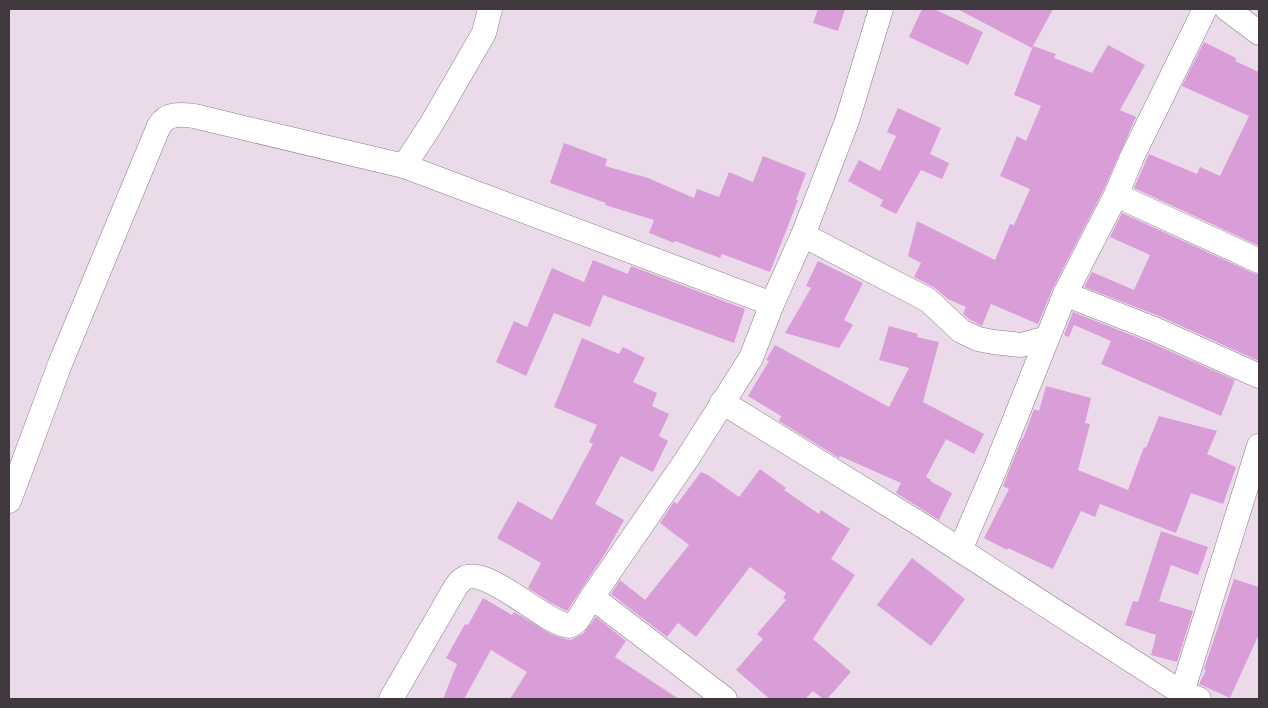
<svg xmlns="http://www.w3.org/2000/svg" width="1268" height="708" font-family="'IBM Plex Serif',serif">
	<rect width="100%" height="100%" fill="#ebdbea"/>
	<g fill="#d99ed7">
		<polygon points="818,9 845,9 838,31 813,23"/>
		<polygon points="922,9 934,9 983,32 968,65 909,37"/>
		<polygon points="957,9 1053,9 1032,48"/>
		<polygon points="1204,42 1236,58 1235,61 1259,72 1259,246 1134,188 1149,154 1197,174 1200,167 1220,176 1249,116 1182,86"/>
		<polygon points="1108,45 1145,65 1120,110 1136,117 1104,189 1053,288 1038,324 991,304 982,326 969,319 963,314 966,307 948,299 935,288 914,277 921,263 908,256 917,221 995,260 1010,224 1014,225 1030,189 1000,176 1017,136 1026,141 1041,106 1014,95 1033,46 1056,54 1054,58 1092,73"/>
		<polygon points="898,108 941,128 930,154 949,163 942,179 921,170 896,214 880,206 883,200 848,181 859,160 880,171 896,136 887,132"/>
		<polygon points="564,143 607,159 605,166 648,178 694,198 697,189 719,197 729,172 753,182 763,156 806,173 796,200 798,200 770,272 722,254 720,258 675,241 674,243 649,233 654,220 605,205 606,203 550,183"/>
		<polygon points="1122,213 1253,273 1259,275 1259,361 1159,316 1084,287 1092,272 1134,290 1150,255 1110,237"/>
		<polygon points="593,260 628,274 631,266 745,309 734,343 603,295 590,327 554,313 526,376 496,362 514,321 527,327 552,268 584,282"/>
		<polygon points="818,261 863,283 844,320 853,325 839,348 785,333 811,288 806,286"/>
		<polygon points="1073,312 1149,342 1235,380 1221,416 1101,364 1111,341 1074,325 1069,337 1064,335"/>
		<polygon points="889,326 918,334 917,337 939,342 923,402 984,434 974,454 946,439 926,477 931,480 930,481 952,493 939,520 896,493 901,483 840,456 839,458 779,421 781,416 748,396 769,361 766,360 775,345 889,407 909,368 879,360"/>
		<polygon points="582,338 619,354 623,347 645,358 633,382 657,393 652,406 669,414 659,436 668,441 653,472 621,456 595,504 624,520 606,552 567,611 551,603 528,588 541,563 497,538 518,501 552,520 593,444 589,442 597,425 554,407"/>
		<polygon points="1046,386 1091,398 1085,423 1090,424 1078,470 1128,490 1144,447 1146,448 1159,416 1217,431 1207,454 1236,467 1223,504 1191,493 1176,533 1100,504 1095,517 1081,511 1053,569 1008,548 1007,550 984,538 1009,489 1003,486 1022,438 1023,439 1034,409 1039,411"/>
		<polygon points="760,469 786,488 784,490 819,514 821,510 850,529 831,559 855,575 813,639 851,672 827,699 823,699 813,691 805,699 770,699 736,670 763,639 757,634 786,600 783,598 786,593 750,567 696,637 678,623 667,637 611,594 620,580 645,600 689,545 660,523 674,502 677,504 701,472 708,475 739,497"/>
		<polygon points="1161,531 1208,547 1198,575 1171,565 1159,601 1193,611 1177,662 1151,655 1156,635 1125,625 1133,601 1138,602"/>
		<polygon points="912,558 965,599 931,646 877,605"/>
		<polygon points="1234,579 1259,587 1259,634 1230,698 1199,684 1206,670 1204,669"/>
		<polygon points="483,598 512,615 514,612 551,634 565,639 571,640 584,633 596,617 626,641 615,657 679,699 510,699 527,672 491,650 464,699 443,699 457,664 446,658 465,624 468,625"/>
	</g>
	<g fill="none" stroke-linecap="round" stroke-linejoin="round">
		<g stroke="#8a7b89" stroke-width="25">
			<g id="minor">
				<polyline points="1227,9 1259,33"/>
				<polyline points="404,166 432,123 484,33 490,9"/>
				<polyline points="1116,195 1259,261"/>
				<polyline points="803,235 928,300 961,331 978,339 993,342 1021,345 1047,338"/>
				<polyline points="1065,294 1154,329 1259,376"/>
				<polyline points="722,402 923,526 1182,693 1199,699"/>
				<path d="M9,501l51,-137 99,-238c8,-13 21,-12 35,-10l210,50 368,138"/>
				<polyline points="960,550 995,469 1065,294 1116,195 1132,157 1205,9"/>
				<polyline points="592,597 725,699"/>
				<path d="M391,699l64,-111c2,-3 5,-7 8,-9 23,-15 79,43 106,47l8,-5 15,-24 95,-138 64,-101 21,-54 31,-69 44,-114 34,-112"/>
				<polyline points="1180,699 1259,446"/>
			</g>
		</g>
		<use href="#minor" stroke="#fff" stroke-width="24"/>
	</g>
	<rect width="1268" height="708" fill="none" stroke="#403940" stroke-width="20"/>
</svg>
